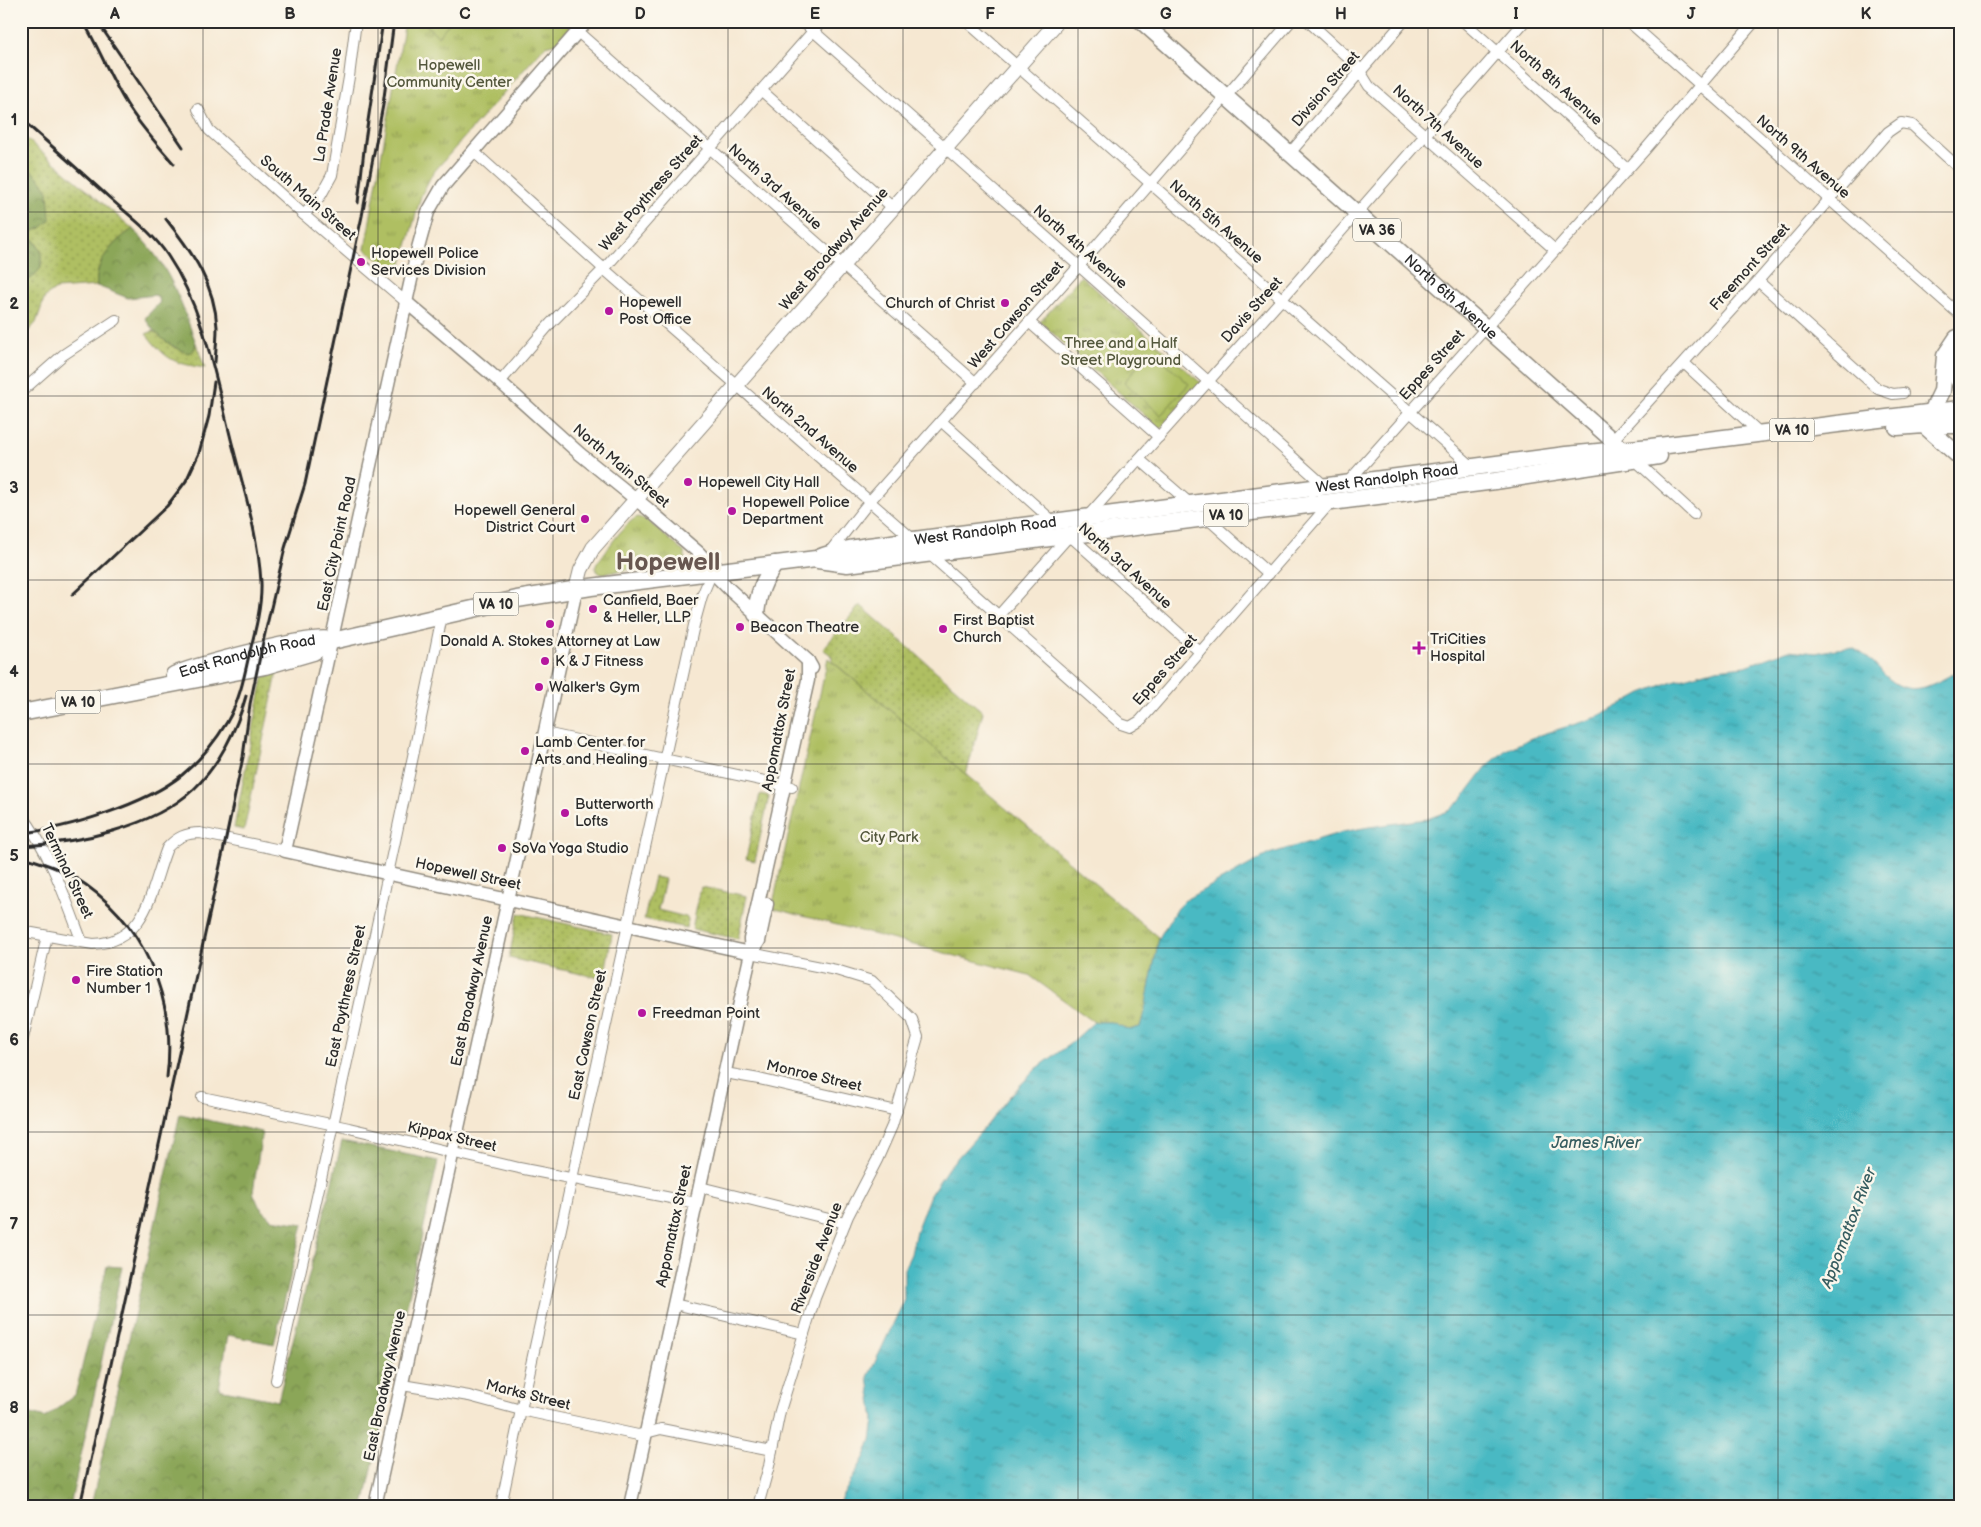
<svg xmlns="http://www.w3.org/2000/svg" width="1981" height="1527" font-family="'Balsamiq Sans',sans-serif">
	<defs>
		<pattern id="grass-dots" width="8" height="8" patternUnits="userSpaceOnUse" patternTransform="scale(1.25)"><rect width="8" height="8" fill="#afbf62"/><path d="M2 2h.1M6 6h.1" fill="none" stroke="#8f9b51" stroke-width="1.8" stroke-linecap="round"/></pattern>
		<pattern id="forest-crowns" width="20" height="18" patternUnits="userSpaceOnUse" patternTransform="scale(1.25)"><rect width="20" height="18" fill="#8ba658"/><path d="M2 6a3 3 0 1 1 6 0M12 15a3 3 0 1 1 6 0" fill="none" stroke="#728749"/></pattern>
		<pattern id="park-tufts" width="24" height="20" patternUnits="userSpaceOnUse" patternTransform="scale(1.25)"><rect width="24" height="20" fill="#afbf62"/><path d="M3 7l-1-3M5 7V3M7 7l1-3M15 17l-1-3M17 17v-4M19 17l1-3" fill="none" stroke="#8f9b51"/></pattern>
		<pattern id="water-ripples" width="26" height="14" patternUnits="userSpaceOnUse" patternTransform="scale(1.25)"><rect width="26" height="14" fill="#4ab9c3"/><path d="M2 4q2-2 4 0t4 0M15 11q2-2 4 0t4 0" fill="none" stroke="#3e979f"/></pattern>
	</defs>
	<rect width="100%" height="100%" fill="#fbf7ec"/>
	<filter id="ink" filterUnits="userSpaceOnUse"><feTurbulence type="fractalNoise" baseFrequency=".02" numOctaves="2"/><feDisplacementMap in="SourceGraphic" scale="10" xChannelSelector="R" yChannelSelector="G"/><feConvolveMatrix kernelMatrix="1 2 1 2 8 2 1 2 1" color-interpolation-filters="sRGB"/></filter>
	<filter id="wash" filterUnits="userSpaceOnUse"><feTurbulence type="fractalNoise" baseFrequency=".0096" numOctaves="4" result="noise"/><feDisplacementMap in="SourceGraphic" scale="20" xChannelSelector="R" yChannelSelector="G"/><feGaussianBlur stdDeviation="1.12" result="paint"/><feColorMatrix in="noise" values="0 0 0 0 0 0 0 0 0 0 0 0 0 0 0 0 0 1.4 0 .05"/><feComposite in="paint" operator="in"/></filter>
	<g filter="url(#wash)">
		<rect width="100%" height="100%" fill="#f6e8d2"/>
		<g fill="url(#grass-dots)" stroke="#6d7546">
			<path d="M21,134l112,95c-19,12 -39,33 -36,57l-41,3 -11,8 -9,26 -15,16 3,-37 -3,-21 11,-3 9,-27 -9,-14 -5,-71 -6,-5z"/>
			<path d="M153,331l22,17 19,2 2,-7 9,25c-33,-5 -38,-8 -59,-34z"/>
			<polygon points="860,605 983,712 966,775 832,661 832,656 823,649"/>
			<polygon points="278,669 244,830 234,828 264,673"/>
			<polygon points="760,794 769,796 755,861 746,859"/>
			<polygon points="654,877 665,879 658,910 686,917 688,919 687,928 644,919"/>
			<polygon points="701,887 747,896 738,939 692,929"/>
			<polygon points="518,913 612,934 604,979 509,958"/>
		</g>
		<g fill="url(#forest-crowns)" stroke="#5b6842">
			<polygon points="21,161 40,179 48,191 50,220 41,228 33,231 32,237 41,251 41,268 32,278 21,281"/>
			<path d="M133,229c11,12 22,24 31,39 14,23 22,49 32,75l-2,7 -6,3c-19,-7 -33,-18 -43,-35l15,-16 -4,-7 -28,3 -31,-12c-3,-24 17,-45 36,-57z"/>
			<polygon points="180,1114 262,1132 253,1192 259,1206 271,1219 303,1224 274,1344 228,1335 219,1389 278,1401 342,1141 438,1161 364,1506 91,1506"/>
			<polygon points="107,1266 122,1267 70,1506 21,1506 21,1411 45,1418 75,1395"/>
		</g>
		<g fill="url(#park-tufts)" stroke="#6d7546">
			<polygon points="405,21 576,21 557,43 545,46 432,174 421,196 401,267 399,270 393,271 365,249"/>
			<polygon points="1081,276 1201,383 1160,429 1040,322"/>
			<path d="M638,517l9,3 37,32 1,8 -83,14 -4,-1 -3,-5 2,-5c9,-11 28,-42 41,-46z"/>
			<polygon points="828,658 1159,938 1145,1009 1140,1027 1129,1030 1112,1022 1094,1022 1029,975 772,908"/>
		</g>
		<g fill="#afbf62" stroke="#6d7546">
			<polygon points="429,21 451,21 438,36 426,25"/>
			<polygon points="1152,350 1189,384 1161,415 1124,382"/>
		</g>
		<path fill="url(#water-ripples)" stroke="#3a7277" d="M1835,649c5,0 14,-2 19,0 26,11 35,48 71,38 12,-4 24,-11 35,-17v836h-1123l28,-50 6,-16 3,-20 -6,-43 36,-76v-32l7,-15 5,-23 14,-36 18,-27 39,-43 22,-28 27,-28 35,-26 23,-21h18l17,8 11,-3 5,-18 14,-71 18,-30 8,-8 84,-46 74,-22 26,-5 58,-8 22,-8 12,-11 26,-34 19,-16 28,-13 64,-20 44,-24 28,-11 46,-13 30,-3 43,-16 27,3z"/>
	</g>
	<g filter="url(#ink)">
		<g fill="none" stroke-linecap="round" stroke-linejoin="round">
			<g stroke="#908a7e" stroke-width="12">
				<g id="minor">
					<polyline points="802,21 1141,321 1327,488"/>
					<polyline points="966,21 1475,469"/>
					<polyline points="1308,21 1356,65 1369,86 1555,250"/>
					<polyline points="1463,21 1627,169"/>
					<polyline points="1628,21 1960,315"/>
					<polyline points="578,32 976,383"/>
					<polyline points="762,91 892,207"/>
					<polyline points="198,109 209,130 304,215 406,302"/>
					<polyline points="473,151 604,269 915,541"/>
					<polyline points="1290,153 1404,21"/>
					<polyline points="304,215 321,195 332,175 349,77 356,21"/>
					<polyline points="1758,281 1878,389 1893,394 1903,393"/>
					<polyline points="1029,322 1159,437"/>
					<polyline points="1684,363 1761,434"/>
					<polyline points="500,382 550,324 604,269 822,21"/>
					<polyline points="21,392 63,355 116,320"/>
					<polyline points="941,421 1056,524"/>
					<polyline points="1613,440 1758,281 1888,132 1901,123 1912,125 1960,169"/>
					<polyline points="1139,459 1193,506"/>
					<polyline points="1635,460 1694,514"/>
					<polyline points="1347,483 1644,151 1755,21"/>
					<polyline points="1087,517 1281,300 1525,21"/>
					<polyline points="1206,517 1269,574"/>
					<polyline points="1069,535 1200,652"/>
					<polyline points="928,553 1121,724 1130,727 1140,721 1331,502"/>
					<polyline points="828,554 869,502 1079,266 1291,21"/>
					<polyline points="999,615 1070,535"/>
					<polyline points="545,733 792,787"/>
					<path d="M21,814c28,36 45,85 61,128"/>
					<path d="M21,931l72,13c55,-2 58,-56 74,-96 10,-11 19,-15 33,-15l85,18"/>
					<polyline points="751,953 836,970 872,981 912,1019 918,1037 892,1126 877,1160 848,1216 815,1298 780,1411 769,1466 758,1506"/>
					<polyline points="21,1047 47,936"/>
					<polyline points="725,1073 759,1079 897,1111"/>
					<polyline points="202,1097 349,1128 519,1168 696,1203"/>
					<polyline points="700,1187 845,1223"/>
					<polyline points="674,1304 804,1334"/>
					<path d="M276,1380c57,-254 114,-508 166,-764"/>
					<polyline points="402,1385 469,1396 521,1410 638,1435 661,1429 772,1451"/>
					<polyline points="501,1506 521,1410 694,625 702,596 712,572"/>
				</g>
			</g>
			<g stroke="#908a7e" stroke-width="15">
				<g id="tertiary">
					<polyline points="587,21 443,186 428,212 418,248 285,851 751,953"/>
					<polyline points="406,302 490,373 580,454 648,509 699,553 708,563 712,572 730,590 808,661 812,668"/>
					<polyline points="751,953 759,941 767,904"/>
					<polyline points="375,1506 576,590"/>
					<polyline points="630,1506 746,975 751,953 750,939 808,680 808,661"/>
				</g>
			</g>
			<g stroke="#908a7e" stroke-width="16">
				<polyline id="secondary" points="576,590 581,570 593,548 1058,21"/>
			</g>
			<g stroke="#908a7e" stroke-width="18">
				<g id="primary">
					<path id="s1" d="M1141,21l489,435"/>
				</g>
			</g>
			<g stroke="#908a7e" stroke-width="19">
				<g id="trunk">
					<polyline points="1953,350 1953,370 1960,383"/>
					<polyline points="1932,412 1942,391 1945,356 1957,338"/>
					<polyline points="1924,425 1960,457"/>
					<polyline points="1897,427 1924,425 1960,425"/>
					<polyline points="818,560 847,564 1495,481 1659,456"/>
					<path d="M756,614c2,-20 7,-33 19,-50"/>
					<path id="s2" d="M174,675c23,-9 138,-41 156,-35"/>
					<path id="s3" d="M21,713l244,-47 48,-14 19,-11 185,-42 74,-12 225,-28c30,-13 66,-14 98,-19l652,-85 85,-8 309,-38"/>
				</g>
			</g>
			<use href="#minor" stroke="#fff" stroke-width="10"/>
			<use href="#tertiary" stroke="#fff" stroke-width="12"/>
			<use href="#secondary" stroke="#fff" stroke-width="14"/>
			<use href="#primary" stroke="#fff" stroke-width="15"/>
			<use href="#trunk" stroke="#fff" stroke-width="16"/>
			<g stroke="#2b2b2b" stroke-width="3">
				<path d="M83,21c16,27 27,56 43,82 14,23 31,41 48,61"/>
				<polyline points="97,21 183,147"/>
				<path d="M21,119c31,27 61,54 91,81 19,17 42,34 56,56 35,52 46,115 61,175 12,50 29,100 32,151 1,24 -6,50 -12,73 -5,23 -10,47 -22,67 -12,20 -27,38 -45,53 -36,29 -115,54 -161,58"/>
				<polyline points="358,203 365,141 383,21"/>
				<path d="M166,219c26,33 49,65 51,108 0,11 -1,23 -2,35"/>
				<polyline points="72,595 167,506 186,481 199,453 209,416 214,382"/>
				<path d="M21,846c56,-3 131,-18 173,-57 25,-24 43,-60 52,-93"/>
				<path d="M21,856c18,6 37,11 53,21 70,43 103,121 93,200"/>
				<polyline points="80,1506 226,838 243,757 250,704 263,642 285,548 305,484 362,216 383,105 394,21"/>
			</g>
		</g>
	</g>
	<path fill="none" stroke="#2b2b2b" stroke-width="1" stroke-opacity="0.55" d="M203,21v1485M378,21v1485M553,21v1485M728,21v1485M903,21v1485M1078,21v1485M1253,21v1485M1428,21v1485M1603,21v1485M1778,21v1485M21,212h1939M21,396h1939M21,580h1939M21,764h1939M21,948h1939M21,1132h1939M21,1315h1939"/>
	<g fill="#b5179e" stroke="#fbf7ec" stroke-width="2">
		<circle cx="361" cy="262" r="5"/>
		<circle cx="1005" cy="303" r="5"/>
		<circle cx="609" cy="311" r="5"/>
		<circle cx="688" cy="482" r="5"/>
		<circle cx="732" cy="511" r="5"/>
		<circle cx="585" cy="519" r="5"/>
		<circle cx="593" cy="609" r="5"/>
		<circle cx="550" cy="624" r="5"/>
		<circle cx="740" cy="627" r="5"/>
		<circle cx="943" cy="629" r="5"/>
		<path d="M1416.5 640.5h5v5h5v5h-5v5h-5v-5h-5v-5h5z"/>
		<circle cx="545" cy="661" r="5"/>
		<circle cx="539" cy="687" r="5"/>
		<circle cx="525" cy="751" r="5"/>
		<circle cx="565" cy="813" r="5"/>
		<circle cx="502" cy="848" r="5"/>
		<circle cx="76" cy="980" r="5"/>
		<circle cx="642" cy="1013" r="5"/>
	</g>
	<g text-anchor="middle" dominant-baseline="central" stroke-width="5" stroke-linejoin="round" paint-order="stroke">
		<g fill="#fbf7ec" stroke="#696865" stroke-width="1">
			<rect x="1353" y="218.5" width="48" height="23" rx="4"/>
			<rect x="1769.5" y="418.5" width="45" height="23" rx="4"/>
			<rect x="1203.5" y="503.5" width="45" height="23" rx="4"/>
			<rect x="473.5" y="592.5" width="45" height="23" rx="4"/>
			<rect x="55.5" y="690.5" width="45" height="23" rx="4"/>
		</g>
		<g font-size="14" font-weight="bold" fill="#2b2b2b">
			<text x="1377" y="230">VA 36</text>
			<text x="1792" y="430">VA 10</text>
			<text x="1226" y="515">VA 10</text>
			<text x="496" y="604">VA 10</text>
			<text x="78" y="702">VA 10</text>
		</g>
		<g font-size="15" fill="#53573c" stroke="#fbf7ec">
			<text x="449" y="65">Hopewell<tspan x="449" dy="17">Community Center</tspan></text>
			<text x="1121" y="343">Three and a Half<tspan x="1121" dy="17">Street Playground</tspan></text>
			<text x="889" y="837">City Park</text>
		</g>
		<g font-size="15" fill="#2b2b2b" stroke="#fbf7ec">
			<text transform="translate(1556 83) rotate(42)">North 8th Avenue</text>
			<text transform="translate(1326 89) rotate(-49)">Divsion Street</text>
			<text transform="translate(328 105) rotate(-81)">La Prade Avenue</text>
			<text transform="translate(1438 127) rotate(42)">North 7th Avenue</text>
			<text transform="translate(1803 157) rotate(41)">North 9th Avenue</text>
			<text transform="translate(775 187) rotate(42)">North 3rd Avenue</text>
			<text transform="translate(651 193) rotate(-49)">West Poythress Street</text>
			<text transform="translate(308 198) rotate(41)">South Main Street</text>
			<text transform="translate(1216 222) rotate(41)">North 5th Avenue</text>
			<text transform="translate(1080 247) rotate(41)">North 4th Avenue</text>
			<text transform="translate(834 249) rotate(-49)">West Broadway Avenue</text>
			<text transform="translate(1750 267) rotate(-48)">Freemont Street</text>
			<text stroke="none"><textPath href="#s1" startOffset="415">North 6th Avenue</textPath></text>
			<text transform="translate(1252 310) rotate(-48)">Davis Street</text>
			<text transform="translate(1016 315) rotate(-49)">West Cawson Street</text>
			<text transform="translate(1432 365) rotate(-48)">Eppes Street</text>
			<text transform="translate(810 430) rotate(41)">North 2nd Avenue</text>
			<text transform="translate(621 466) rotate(40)">North Main Street</text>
			<text stroke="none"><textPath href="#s3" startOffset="1389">West Randolph Road</textPath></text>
			<text stroke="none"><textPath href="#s3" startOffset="984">West Randolph Road</textPath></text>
			<text transform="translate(337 544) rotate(-78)">East City Point Road</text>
			<text transform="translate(1125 566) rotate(42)">North 3rd Avenue</text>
			<text stroke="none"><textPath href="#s2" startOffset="76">East Randolph Road</textPath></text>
			<text transform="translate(1165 670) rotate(-49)">Eppes Street</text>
			<text transform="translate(779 730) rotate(-79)">Appomattox Street</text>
			<text transform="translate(67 871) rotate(65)">Terminal Street</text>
			<text transform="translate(468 874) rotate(12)">Hopewell Street</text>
			<text transform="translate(472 991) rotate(-78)">East Broadway Avenue</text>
			<text transform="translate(346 996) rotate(-78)">East Poythress Street</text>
			<text transform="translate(588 1035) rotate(-78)">East Cawson Street</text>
			<text transform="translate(814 1076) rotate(13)">Monroe Street</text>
			<text transform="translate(452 1137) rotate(13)">Kippax Street</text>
			<text transform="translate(674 1226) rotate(-78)">Appomattox Street</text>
			<text transform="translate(817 1258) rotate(-69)">Riverside Avenue</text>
			<text transform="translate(385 1386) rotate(-78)">East Broadway Avenue</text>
			<text transform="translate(528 1395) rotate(14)">Marks Street</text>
		</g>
		<g font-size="15" fill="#2b2b2b" stroke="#fbf7ec" text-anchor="start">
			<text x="371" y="253">Hopewell Police<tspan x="371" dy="17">Services Division</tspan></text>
			<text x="619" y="302">Hopewell<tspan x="619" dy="17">Post Office</tspan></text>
			<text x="995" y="303" text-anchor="end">Church of Christ</text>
			<text x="698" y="482">Hopewell City Hall</text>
			<text x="742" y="502">Hopewell Police<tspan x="742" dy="17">Department</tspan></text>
			<text x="575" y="510" text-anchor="end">Hopewell General<tspan x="575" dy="17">District Court</tspan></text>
			<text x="603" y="600">Canfield, Baer<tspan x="603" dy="17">&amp; Heller, LLP</tspan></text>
			<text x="953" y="620">First Baptist<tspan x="953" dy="17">Church</tspan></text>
			<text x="750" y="627">Beacon Theatre</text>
			<text x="1430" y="639">TriCities<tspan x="1430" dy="17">Hospital</tspan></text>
			<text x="550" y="641" text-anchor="middle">Donald A. Stokes Attorney at Law</text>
			<text x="555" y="661">K &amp; J Fitness</text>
			<text x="549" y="687">Walker's Gym</text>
			<text x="535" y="742">Lamb Center for<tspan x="535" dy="17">Arts and Healing</tspan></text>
			<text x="575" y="804">Butterworth<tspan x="575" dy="17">Lofts</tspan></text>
			<text x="512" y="848">SoVa Yoga Studio</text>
			<text x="86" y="971">Fire Station<tspan x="86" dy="17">Number 1</tspan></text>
			<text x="652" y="1013">Freedman Point</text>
		</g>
		<g font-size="16" font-style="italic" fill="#365d60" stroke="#fbf7ec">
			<text x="1596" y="1143">James River</text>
			<text transform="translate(1849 1228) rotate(-69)">Appomattox River</text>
		</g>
		<g font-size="25" font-weight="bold" fill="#685750" stroke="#fbf7ec">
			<text x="668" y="562">Hopewell</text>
		</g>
	</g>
	<rect width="1981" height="1527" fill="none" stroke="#fbf7ec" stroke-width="55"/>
	<rect x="28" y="28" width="1926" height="1472" fill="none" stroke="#2b2b2b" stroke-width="2"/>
	<g font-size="16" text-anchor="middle" font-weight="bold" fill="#2b2b2b">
		<text x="115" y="19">A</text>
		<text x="290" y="19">B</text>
		<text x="465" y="19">C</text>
		<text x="640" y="19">D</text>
		<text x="815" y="19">E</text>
		<text x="990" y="19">F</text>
		<text x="1166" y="19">G</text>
		<text x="1341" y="19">H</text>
		<text x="1516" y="19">I</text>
		<text x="1691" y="19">J</text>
		<text x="1866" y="19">K</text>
		<text x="14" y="125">1</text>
		<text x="14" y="309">2</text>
		<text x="14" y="493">3</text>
		<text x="14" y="677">4</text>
		<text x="14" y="861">5</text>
		<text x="14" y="1045">6</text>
		<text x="14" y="1229">7</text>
		<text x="14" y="1413">8</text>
	</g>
</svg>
